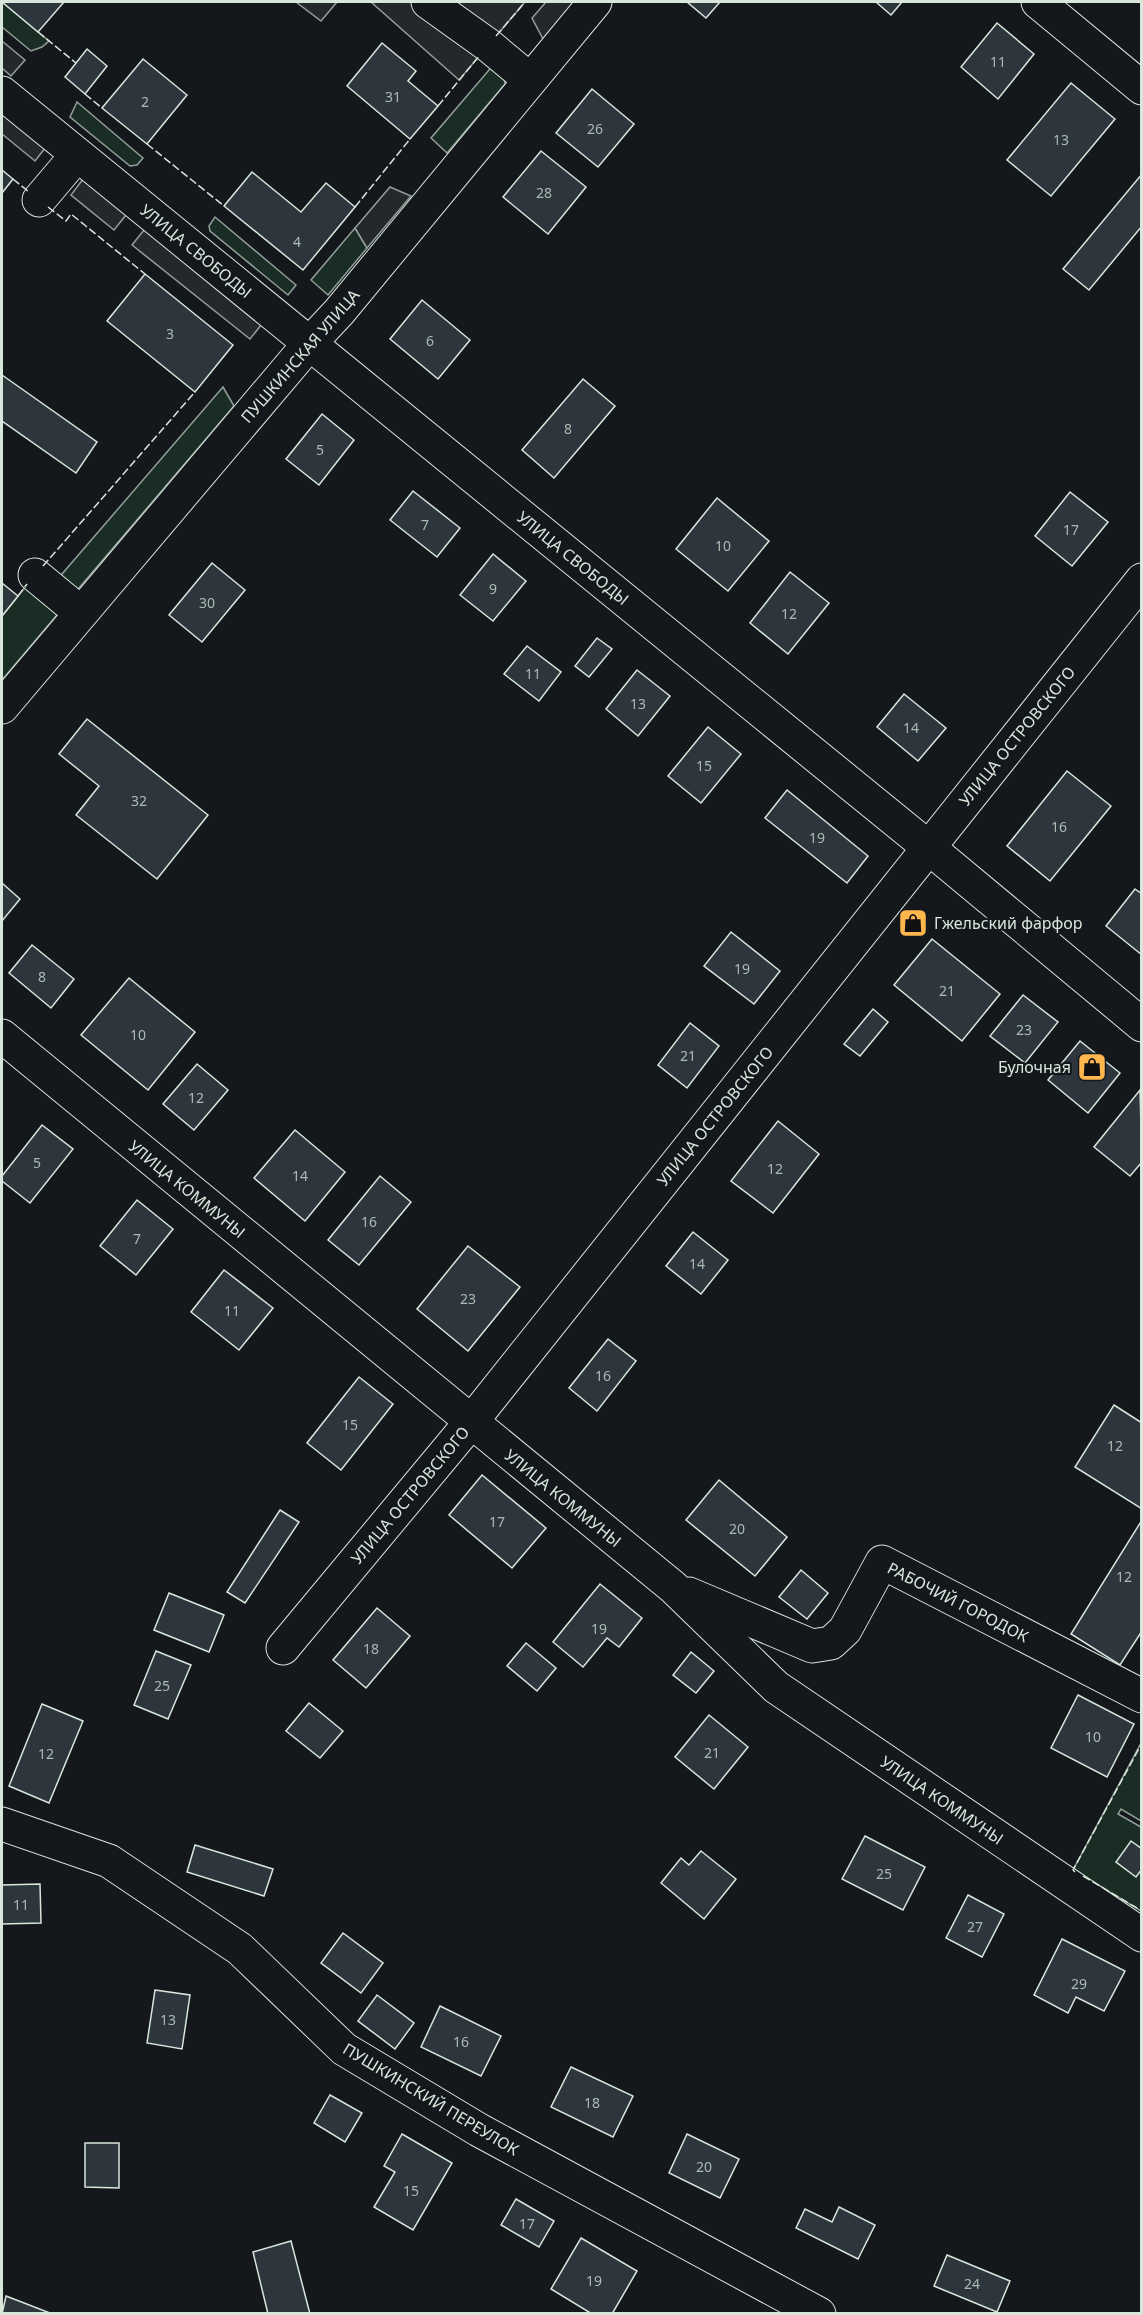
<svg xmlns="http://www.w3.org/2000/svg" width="1143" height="2315" font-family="'Noto Sans',sans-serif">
	<rect width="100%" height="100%" fill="#14181c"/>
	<g fill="#1a2d24" stroke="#939e99" stroke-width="1.5">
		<polygon points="2,2 49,41 42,47 31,51 2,27"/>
		<polygon points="495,63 504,77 505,84 447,153 431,138"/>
		<polygon points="77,102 143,158 137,165 130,166 70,117"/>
		<polygon points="215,217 296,285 288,295 210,231 209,226"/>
		<polygon points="355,228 367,248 328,295 311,280"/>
		<polygon points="223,387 234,406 73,595 56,581"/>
		<polygon points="30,581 62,609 2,680 2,616"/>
		<polygon points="1141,1743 1141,1821 1121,1809 1118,1814 1141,1827 1141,1911 1073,1870"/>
	</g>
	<g fill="#24282b" stroke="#939e99" stroke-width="1.5">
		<polygon points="296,2 337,2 321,21"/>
		<polygon points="371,2 525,2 459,80"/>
		<polygon points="546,2 574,2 543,39 532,18"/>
		<polygon points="2,41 25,60 11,76 2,68"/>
		<polygon points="2,104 49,143 35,161 2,134"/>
		<polygon points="86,175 130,210 114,230 71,195"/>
		<polygon points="390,187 411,196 367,248 355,228"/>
		<polygon points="148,225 265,320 250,339 132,245"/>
	</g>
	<g fill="#2c363c" stroke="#d8e6dc" stroke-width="1.5">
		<polygon points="2,2 64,2 38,32"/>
		<polygon points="687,2 720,2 706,18"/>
		<polygon points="876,2 902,2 891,15"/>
		<polygon points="997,23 1034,54 998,99 961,67"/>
		<polygon points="382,43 416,71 408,81 438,106 410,139 347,86"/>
		<polygon points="87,49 107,66 85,94 65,77"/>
		<polygon points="143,59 187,95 147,144 102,108"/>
		<polygon points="1071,83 1115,119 1051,196 1007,160"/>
		<polygon points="592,89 634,124 598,167 556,133"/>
		<polygon points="541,151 586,187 548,234 503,197"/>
		<polygon points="2,170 13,179 2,193"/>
		<polygon points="252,172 301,212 326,183 355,207 303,270 224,206"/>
		<polygon points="1142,174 1142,226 1089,290 1063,269"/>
		<polygon points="145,274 233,345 195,392 107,321"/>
		<polygon points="422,300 470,340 438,379 390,339"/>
		<polygon points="2,375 97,442 76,473 2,421"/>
		<polygon points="583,379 615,406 554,478 522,450"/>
		<polygon points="322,414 354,440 319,485 286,459"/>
		<polygon points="413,491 460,528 437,557 390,520"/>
		<polygon points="1070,492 1108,522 1072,566 1035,536"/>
		<polygon points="717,498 769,541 728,591 676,549"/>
		<polygon points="493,554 526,581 493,621 460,595"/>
		<polygon points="212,563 245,590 202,642 169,615"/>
		<polygon points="790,572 829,603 788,654 750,623"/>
		<polygon points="2,583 18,596 2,616"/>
		<polygon points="597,638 612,649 589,677 575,666"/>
		<polygon points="527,646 561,672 539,701 504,674"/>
		<polygon points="637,670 670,696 638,736 606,709"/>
		<polygon points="904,694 946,728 918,761 877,727"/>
		<polygon points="87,719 208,815 157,879 76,815 99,786 59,754"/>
		<polygon points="708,727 741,754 701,803 668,776"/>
		<polygon points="1067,771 1111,806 1050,881 1007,846"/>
		<polygon points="787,790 868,856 847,883 765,818"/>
		<polygon points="2,883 20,899 2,921"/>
		<polygon points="1135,889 1142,894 1142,955 1106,926"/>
		<polygon points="731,932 780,971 754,1004 704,966"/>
		<polygon points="932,939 1000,994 962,1041 894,985"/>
		<polygon points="32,945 74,979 51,1008 9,973"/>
		<polygon points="129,978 195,1032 148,1090 81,1035"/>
		<polygon points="1023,995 1058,1022 1025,1063 990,1036"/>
		<polygon points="873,1009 888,1022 860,1056 844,1044"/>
		<polygon points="690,1023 719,1046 687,1088 658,1065"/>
		<polygon points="1080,1041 1120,1073 1088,1113 1048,1080"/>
		<polygon points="197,1064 228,1090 194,1130 163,1104"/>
		<polygon points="1140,1090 1142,1162 1130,1176 1094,1147"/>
		<polygon points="778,1121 819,1154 773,1213 731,1181"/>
		<polygon points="42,1125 73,1149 30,1203 2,1181 2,1176"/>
		<polygon points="295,1130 345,1172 305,1221 254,1178"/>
		<polygon points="380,1176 411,1202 359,1265 328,1240"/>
		<polygon points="137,1200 173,1229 136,1275 100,1246"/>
		<polygon points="693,1232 728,1260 701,1294 666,1266"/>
		<polygon points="468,1246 520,1287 468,1351 417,1309"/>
		<polygon points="224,1270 273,1308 239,1350 191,1312"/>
		<polygon points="608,1339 636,1361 597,1411 569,1388"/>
		<polygon points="359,1377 393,1404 341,1470 307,1443"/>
		<polygon points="1114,1405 1142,1423 1142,1509 1075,1467"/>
		<polygon points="482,1475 546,1528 512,1568 449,1515"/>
		<polygon points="719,1480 787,1537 755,1576 686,1520"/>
		<polygon points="280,1510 299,1522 245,1603 227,1592"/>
		<polygon points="1142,1520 1142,1631 1120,1665 1071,1634"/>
		<polygon points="801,1570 828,1593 807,1619 779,1597"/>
		<polygon points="600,1584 642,1618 619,1647 607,1638 583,1667 553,1642"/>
		<polygon points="169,1593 224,1615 209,1652 154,1630"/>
		<polygon points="377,1608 410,1636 366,1688 333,1660"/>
		<polygon points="526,1643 556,1668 537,1691 507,1666"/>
		<polygon points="156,1651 191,1665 168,1719 134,1705"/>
		<polygon points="691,1652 714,1671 696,1693 673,1675"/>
		<polygon points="1078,1695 1134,1724 1107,1777 1051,1748"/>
		<polygon points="309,1703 343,1731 320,1758 286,1731"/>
		<polygon points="42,1704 83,1721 49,1803 9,1786"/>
		<polygon points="709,1715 748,1747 714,1789 675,1757"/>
		<polygon points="865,1836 925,1867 903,1910 842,1879"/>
		<polygon points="1131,1841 1142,1849 1142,1869 1136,1877 1116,1862"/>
		<polygon points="195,1845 273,1869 264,1896 187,1872"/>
		<polygon points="701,1851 736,1879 704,1919 661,1883 681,1858 689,1865"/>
		<polygon points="40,1884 41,1923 2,1924 2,1885"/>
		<polygon points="968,1895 1004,1914 982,1957 946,1938"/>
		<polygon points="343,1933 383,1963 361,1993 321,1963"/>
		<polygon points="1062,1939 1125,1971 1104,2011 1076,1997 1068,2013 1034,1995"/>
		<polygon points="155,1990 190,1995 182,2049 147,2043"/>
		<polygon points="377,1995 414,2023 395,2049 358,2021"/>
		<polygon points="440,2006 501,2036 481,2076 421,2047"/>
		<polygon points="571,2067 633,2096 613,2137 551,2107"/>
		<polygon points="330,2095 362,2113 345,2142 314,2123"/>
		<polygon points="402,2134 452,2163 413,2230 374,2207 395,2172 384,2166"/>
		<polygon points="687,2134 739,2159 720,2198 669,2173"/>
		<polygon points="85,2143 119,2143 119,2188 85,2187"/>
		<polygon points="516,2199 554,2221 539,2247 501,2225"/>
		<polygon points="839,2207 875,2225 858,2259 796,2228 805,2209 832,2222"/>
		<polygon points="581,2238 637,2271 612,2314 592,2314 551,2289"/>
		<polygon points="291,2241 310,2314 268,2314 253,2252"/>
		<polygon points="947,2255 1010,2281 997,2312 934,2286"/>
		<polygon points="6,2296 50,2313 50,2314 2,2314"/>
	</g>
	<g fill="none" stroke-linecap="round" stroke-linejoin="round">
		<g stroke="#d8e6dc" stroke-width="35">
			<g id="minor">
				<polyline points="428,2 488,45 530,80"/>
				<polyline points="1038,2 1142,88"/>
				<polyline points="2,93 928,847 1142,1025"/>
				<polyline points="39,200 77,155"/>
				<polyline points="35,575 81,613"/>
				<polyline points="2,707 309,344 339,312 595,2"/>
				<polyline points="2,1036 673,1587 776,1687 1142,1935"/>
				<polyline points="689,1594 812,1646 831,1643 845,1630 882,1562 1142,1696"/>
				<polyline points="283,1648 471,1422 1142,580"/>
				<polyline points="2,1824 109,1861 240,1949 344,2049 479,2130 819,2314"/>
			</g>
		</g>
		<use href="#minor" stroke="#14181c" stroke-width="33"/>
		<g stroke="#d8e6dc" stroke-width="1.5" stroke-dasharray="8 3" stroke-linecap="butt">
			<polyline points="38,32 76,63"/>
			<polyline points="496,36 525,2"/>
			<polyline points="85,94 102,108"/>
			<polyline points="438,106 480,55"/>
			<polyline points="147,144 224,206"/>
			<polyline points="13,179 29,192"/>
			<polyline points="48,207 66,221 71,214 145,274"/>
			<polyline points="355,207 410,139"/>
			<polyline points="43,566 195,392"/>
			<polyline points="18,596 27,584"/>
			<polyline points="1075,1872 1073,1870 1142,1743"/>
			<polyline points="1083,1876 1142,1911"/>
		</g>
	</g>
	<defs>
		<g id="shop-square" transform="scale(1.5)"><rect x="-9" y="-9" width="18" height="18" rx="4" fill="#ffb74d" stroke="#14181c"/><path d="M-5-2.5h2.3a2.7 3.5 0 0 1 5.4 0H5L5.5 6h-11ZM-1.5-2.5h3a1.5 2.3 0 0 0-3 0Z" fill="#111"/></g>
	</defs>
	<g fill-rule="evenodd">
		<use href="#shop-square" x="913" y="923"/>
		<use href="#shop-square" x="1092" y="1067"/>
	</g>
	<g text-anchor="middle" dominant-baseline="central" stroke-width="4.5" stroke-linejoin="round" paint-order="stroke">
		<g font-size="14" fill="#adbab4">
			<text x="998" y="61">11</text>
			<text x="393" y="96">31</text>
			<text x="145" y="101">2</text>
			<text x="595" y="128">26</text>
			<text x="1061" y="139">13</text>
			<text x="544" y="192">28</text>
			<text x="297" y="241">4</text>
			<text x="170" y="333">3</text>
			<text x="430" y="340">6</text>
			<text x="568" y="428">8</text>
			<text x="320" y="449">5</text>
			<text x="425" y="524">7</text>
			<text x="1071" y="529">17</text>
			<text x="723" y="545">10</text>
			<text x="493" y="588">9</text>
			<text x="207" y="602">30</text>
			<text x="789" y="613">12</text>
			<text x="533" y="673">11</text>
			<text x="638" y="703">13</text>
			<text x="911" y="727">14</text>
			<text x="704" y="765">15</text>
			<text x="139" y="800">32</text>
			<text x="1059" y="826">16</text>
			<text x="817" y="837">19</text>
			<text x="742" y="968">19</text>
			<text x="42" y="976">8</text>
			<text x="947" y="990">21</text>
			<text x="1024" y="1029">23</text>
			<text x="138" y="1034">10</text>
			<text x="688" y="1055">21</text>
			<text x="196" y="1097">12</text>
			<text x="37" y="1162">5</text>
			<text x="775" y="1168">12</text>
			<text x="300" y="1175">14</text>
			<text x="369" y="1221">16</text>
			<text x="137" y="1238">7</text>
			<text x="697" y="1263">14</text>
			<text x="468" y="1298">23</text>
			<text x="232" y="1310">11</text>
			<text x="603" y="1375">16</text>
			<text x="350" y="1424">15</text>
			<text x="1115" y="1445">12</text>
			<text x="497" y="1521">17</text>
			<text x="737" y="1528">20</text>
			<text x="1124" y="1576">12</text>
			<text x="599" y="1628">19</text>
			<text x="371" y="1648">18</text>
			<text x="162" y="1685">25</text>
			<text x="1093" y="1736">10</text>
			<text x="712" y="1752">21</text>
			<text x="46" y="1753">12</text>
			<text x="884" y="1873">25</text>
			<text x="21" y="1904">11</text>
			<text x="975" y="1926">27</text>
			<text x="1079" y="1983">29</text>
			<text x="168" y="2019">13</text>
			<text x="461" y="2041">16</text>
			<text x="592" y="2102">18</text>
			<text x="704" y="2166">20</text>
			<text x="411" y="2190">15</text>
			<text x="527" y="2223">17</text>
			<text x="594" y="2280">19</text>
			<text x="972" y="2283">24</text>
		</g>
		<g font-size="16" fill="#d8e6dc" stroke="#14181c">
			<text transform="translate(196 251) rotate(39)">УЛИЦА СВОБОДЫ</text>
			<text transform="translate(300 356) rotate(-49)">ПУШКИНСКАЯ УЛИЦА</text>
			<text transform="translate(573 558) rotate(39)">УЛИЦА СВОБОДЫ</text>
			<text transform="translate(1017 736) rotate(-51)">УЛИЦА ОСТРОВСКОГО</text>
			<text transform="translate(715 1116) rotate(-51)">УЛИЦА ОСТРОВСКОГО</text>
			<text transform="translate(187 1189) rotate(39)">УЛИЦА КОММУНЫ</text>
			<text transform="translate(410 1495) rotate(-50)">УЛИЦА ОСТРОВСКОГО</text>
			<text transform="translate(563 1498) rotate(39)">УЛИЦА КОММУНЫ</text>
			<text transform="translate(958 1602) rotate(27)">РАБОЧИЙ ГОРОДОК</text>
			<text transform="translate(942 1800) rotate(34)">УЛИЦА КОММУНЫ</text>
			<text transform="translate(431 2099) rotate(31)">ПУШКИНСКИЙ ПЕРЕУЛОК</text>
		</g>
		<g font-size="16" fill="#d8e6dc" stroke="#14181c" text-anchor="start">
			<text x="934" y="923">Гжельский фарфор</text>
			<text x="1071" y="1067" text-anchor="end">Булочная</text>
		</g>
	</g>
	<rect width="1143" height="2315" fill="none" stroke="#d8e6dc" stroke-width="6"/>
</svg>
